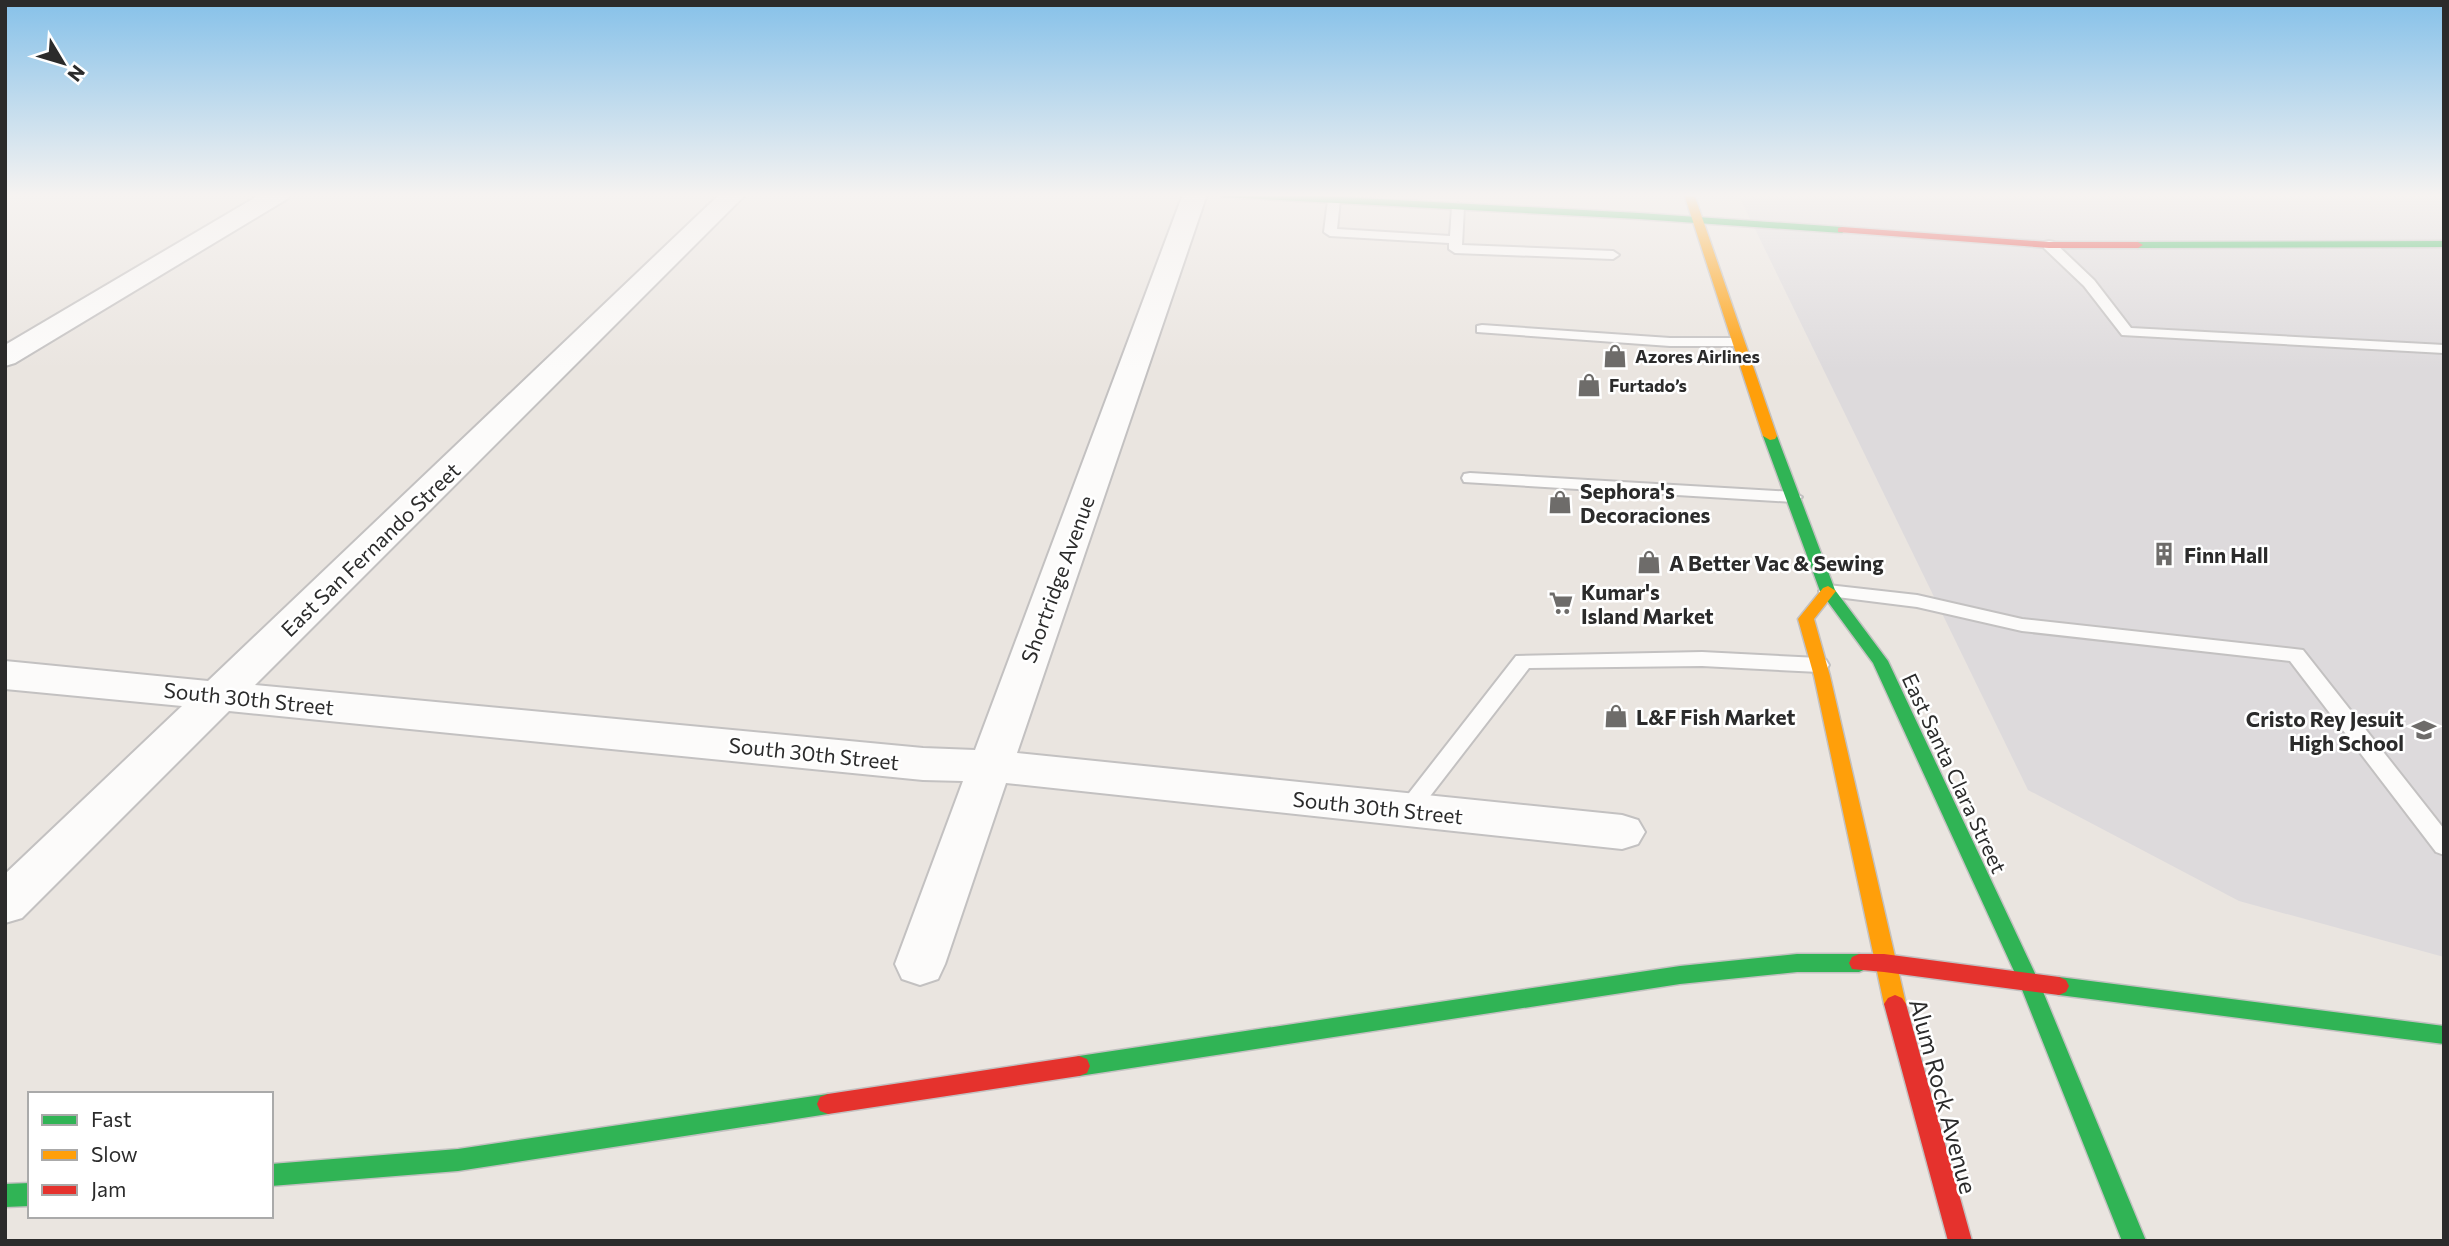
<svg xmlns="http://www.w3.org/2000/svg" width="2449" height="1246" font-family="Commissioner,sans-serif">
	<rect width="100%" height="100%" fill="#eae5e0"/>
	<polygon fill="#dddadc" points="1738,194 2444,194 2444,957 2239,901 2028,790"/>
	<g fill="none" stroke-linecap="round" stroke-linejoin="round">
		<g stroke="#c3c1c1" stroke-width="4">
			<g id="lane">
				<polygon points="1334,196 1340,200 1337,229 1450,236 1452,207 1458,203 1464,207 1462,245 1613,251 1619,255 1613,259 1455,253 1449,249 1449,243 1330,236 1324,232 1328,200"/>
				<polygon points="2049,241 2054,242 2094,280 2131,328 2444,345 2444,353 2122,335 2084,286 2044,248 2044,242"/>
				<polygon points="1482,325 1670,338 1737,338 1744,342 1737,346 1670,346 1477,332 1477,326"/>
				<polygon points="1470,473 1793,492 1802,497 1793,502 1464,482 1462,478 1464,474"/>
				<polygon points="1828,585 1917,595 2022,619 2303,650 2444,829 2444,855 2436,852 2290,661 2022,631 1917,607 1821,595 1819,591"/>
				<polygon points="1702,652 1819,658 1826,660 1829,665 1826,670 1819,672 1702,666 1529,668 1414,817 1406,819 1398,817 1395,811 1516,656"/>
			</g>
		</g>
		<g stroke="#c3c1c1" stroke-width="4">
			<g id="street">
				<polygon points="261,194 291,194 287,199 15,363 5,366 5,345"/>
				<polygon points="720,194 746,194 255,685 923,748 975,750 1183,194 1207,194 1017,753 1622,815 1638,820 1645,832 1638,844 1622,849 1006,783 945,964 938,979 920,985 902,979 895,964 963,781 923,780 229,711 22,918 5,923 5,874 182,706 5,689 5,661 208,681"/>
			</g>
		</g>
		<g stroke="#c3c1c1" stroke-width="3">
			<g id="fast">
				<polygon points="1218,194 1286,194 1639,213 1842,227 1847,230 1842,233 1639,219 1223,197"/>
				<polygon points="2444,241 2444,247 2138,248 2133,245 2138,242"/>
				<polygon points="1770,432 1777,436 1835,590 1888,661 2039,982 2146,1241 2122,1241 2019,982 1873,663 1820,591 1763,436"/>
				<polygon points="1797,954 1859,954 1866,957 1869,963 1866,969 1859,972 1797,972 1680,984 1079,1076 1071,1073 1068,1066 1071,1059 1079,1056 1680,966"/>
				<polygon points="2059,977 2444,1026 2444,1044 2059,995 2052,992 2049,986 2052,980"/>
				<polygon points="828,1094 836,1097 839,1104 836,1111 828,1114 458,1171 271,1186 271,1164 458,1149"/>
				<polygon points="30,1183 30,1206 5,1207 5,1184"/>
			</g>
		</g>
		<g stroke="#c3c1c1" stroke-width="3">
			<g id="slow">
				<polygon points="1684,194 1694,194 1777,436 1775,439 1770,440 1763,436"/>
				<polygon points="1828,586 1836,591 1814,619 1830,676 1906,1004 1902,1010 1895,1013 1888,1010 1884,1004 1814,676 1798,619 1823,588"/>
			</g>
		</g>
		<g stroke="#c3c1c1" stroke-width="3">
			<g id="jam">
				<polygon points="1842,227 2049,242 2138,242 2143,245 2138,248 2049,248 1838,232 1838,228"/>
				<polygon points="1859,954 1884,954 2059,977 2066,980 2069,986 2066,992 2059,995 1884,972 1852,969 1849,963 1852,957"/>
				<polygon points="1895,995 1902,998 1906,1004 1972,1241 1948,1241 1884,1004 1888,998"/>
				<polygon points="1079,1056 1087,1059 1090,1066 1087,1073 1079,1076 828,1114 820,1111 817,1104 820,1097 828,1094"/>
			</g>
		</g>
		<use href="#lane" fill="#fcfbfa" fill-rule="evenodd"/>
		<use href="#street" fill="#fcfbfa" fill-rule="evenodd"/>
		<use href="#fast" fill="#30b455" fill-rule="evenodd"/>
		<use href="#slow" fill="#ff9f0a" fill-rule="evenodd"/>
		<use href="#jam" fill="#e5322d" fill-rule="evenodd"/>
	</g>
	<linearGradient id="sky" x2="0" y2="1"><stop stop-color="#86c1e9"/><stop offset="0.53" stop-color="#f6f3f1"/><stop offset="1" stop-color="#f6f3f1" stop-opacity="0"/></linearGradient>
	<rect width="2449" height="369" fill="url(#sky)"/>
	<defs>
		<g id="shop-bare" transform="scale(1.89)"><path d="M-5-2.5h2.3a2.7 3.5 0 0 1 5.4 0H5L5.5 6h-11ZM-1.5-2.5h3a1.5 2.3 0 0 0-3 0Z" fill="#6e6c6a" stroke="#fff" stroke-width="2.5" paint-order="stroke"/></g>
		<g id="building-bare" transform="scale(1.89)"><path d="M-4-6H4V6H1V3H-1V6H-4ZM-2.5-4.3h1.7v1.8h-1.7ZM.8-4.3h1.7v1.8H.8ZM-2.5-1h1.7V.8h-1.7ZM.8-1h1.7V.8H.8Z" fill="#6e6c6a" stroke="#fff" stroke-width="2.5" paint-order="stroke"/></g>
		<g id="supermarket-bare" transform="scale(1.89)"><path d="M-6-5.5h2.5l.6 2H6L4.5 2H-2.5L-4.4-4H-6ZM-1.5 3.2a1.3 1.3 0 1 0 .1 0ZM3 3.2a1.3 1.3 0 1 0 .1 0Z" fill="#6e6c6a" stroke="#fff" stroke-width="2.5" paint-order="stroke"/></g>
		<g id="school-bare" transform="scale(1.89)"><path d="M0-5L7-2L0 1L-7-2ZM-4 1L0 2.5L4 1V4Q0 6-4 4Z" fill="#6e6c6a" stroke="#fff" stroke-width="2.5" paint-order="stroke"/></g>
	</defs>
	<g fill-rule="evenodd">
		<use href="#shop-bare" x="1615" y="356"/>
		<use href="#shop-bare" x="1589" y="385"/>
		<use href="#shop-bare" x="1560" y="502"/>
		<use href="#building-bare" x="2164" y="554"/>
		<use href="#shop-bare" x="1649" y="562"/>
		<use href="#supermarket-bare" x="1561" y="603"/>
		<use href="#shop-bare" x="1616" y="716"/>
		<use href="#school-bare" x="2424" y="730"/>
	</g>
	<g text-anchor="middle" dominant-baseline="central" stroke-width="5" stroke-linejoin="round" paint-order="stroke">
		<g font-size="18" font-weight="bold" fill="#2b2b2b" stroke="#fff" text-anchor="start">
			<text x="1635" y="356">Azores Airlines</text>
			<text x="1609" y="385">Furtado’s</text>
		</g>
		<g font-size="21" font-weight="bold" fill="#2b2b2b" stroke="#fff" text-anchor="start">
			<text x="1580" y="490">Sephora's<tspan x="1580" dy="24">Decoraciones</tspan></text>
			<text x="2184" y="554">Finn Hall</text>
			<text x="1669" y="562">A Better Vac &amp; Sewing</text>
			<text x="1581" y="591">Kumar's<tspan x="1581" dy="24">Island Market</tspan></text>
			<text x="1636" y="716">L&amp;F Fish Market</text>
			<text x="2404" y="718" text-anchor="end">Cristo Rey Jesuit<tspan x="2404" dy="24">High School</tspan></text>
		</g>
		<g font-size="21" fill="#2b2b2b" stroke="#fff">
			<text transform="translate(370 549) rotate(-44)">East San Fernando Street</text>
			<text transform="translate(1057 579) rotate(-70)">Shortridge Avenue</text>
			<text transform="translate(249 698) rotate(6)">South 30th Street</text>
			<text transform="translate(814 753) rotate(6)">South 30th Street</text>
			<text transform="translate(1955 773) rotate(65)">East Santa Clara Street</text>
			<text transform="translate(1378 807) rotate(6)">South 30th Street</text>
		</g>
		<g font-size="24" fill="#2b2b2b" stroke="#fff">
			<text transform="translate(1944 1096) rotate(75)">Alum Rock Avenue</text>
		</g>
	</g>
	<rect width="2449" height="1246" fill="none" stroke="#2b2b2b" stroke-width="14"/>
	<rect x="28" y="1092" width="245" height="126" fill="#ffffff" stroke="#aaaaaa" stroke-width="2"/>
	<rect x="42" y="1115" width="35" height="10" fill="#30b455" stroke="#aaaaaa" stroke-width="2"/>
	<text x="91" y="1127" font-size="21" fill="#2b2b2b">Fast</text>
	<rect x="42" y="1150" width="35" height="10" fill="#ff9f0a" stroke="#aaaaaa" stroke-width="2"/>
	<text x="91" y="1162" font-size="21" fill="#2b2b2b">Slow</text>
	<rect x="42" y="1185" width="35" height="10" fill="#e5322d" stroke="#aaaaaa" stroke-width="2"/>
	<text x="91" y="1197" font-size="21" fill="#2b2b2b">Jam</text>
	<g transform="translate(63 63) rotate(128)" stroke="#ffffff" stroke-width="5" paint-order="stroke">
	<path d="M0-5L12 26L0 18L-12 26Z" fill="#2b2b2b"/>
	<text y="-10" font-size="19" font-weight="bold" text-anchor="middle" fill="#2b2b2b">N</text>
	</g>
</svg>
